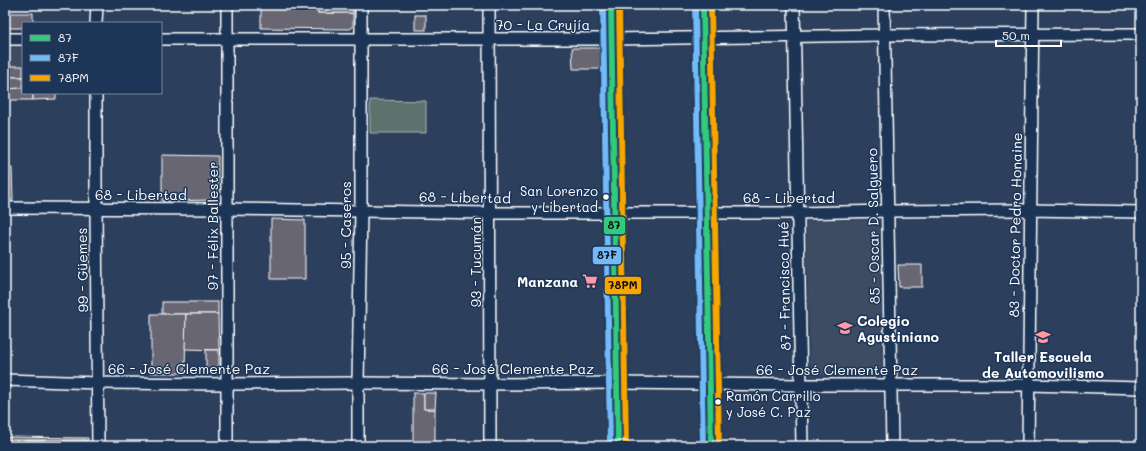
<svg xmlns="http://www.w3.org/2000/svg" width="1146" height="451" font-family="Mali,sans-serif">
	<rect width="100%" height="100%" fill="#2c3f5c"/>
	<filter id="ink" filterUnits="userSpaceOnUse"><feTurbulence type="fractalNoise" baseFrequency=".025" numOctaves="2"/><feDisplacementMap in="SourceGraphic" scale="8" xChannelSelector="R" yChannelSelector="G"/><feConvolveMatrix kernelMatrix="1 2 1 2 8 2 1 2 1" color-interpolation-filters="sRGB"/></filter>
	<g filter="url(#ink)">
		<g fill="#3e4b63">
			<rect x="5" y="46" width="18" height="20"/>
			<polygon points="880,219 882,376 810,375 806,221"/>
		</g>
		<polygon fill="#5c726d" stroke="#aeb8b6" points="370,100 426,101 426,133 370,133"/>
		<g fill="#686672" stroke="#fff">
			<polygon points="261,5 318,5 318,13 353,13 353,27 350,29 261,28"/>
			<rect x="318" y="5" width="35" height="8"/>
			<polygon points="5,13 33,13 33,23 23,23 23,28 5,28"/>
			<rect x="415" y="15" width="11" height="15"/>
			<polygon points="572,48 600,48 600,69 573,69"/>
			<rect x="5" y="66" width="18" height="11"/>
			<polygon points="5,77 23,77 23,88 5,89"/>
			<polygon points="23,88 23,93 33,93 33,100 5,100 5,89"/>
			<polygon points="33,93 56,93 56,99 33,100"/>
			<polygon points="162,155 218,156 218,196 214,200 162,201"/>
			<polygon points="5,168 12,168 13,200 5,200"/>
			<polygon points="271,219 305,220 305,279 271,279"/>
			<polygon points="898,265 922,265 922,287 899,287"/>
			<rect x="162" y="302" width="56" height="12"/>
			<polygon points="151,314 186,314 185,373 151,373"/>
			<polygon points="186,314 218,314 219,350 185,349"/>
			<rect x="206" y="350" width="13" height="23"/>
			<polygon points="413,393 424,393 424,409 435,409 435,446 413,446"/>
			<polygon points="424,393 436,393 435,409 424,409"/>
			<polygon points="5,437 88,438 88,446 5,446"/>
			<polygon points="6,440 86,440 85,446 6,446"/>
		</g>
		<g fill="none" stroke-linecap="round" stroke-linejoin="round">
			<g stroke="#fff" stroke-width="14">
				<g id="minor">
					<polyline points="227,5 227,446"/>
					<polyline points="489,5 490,446"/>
					<polyline points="611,5 618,446"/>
					<polyline points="703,5 711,446"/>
					<polyline points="794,5 802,446"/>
					<polyline points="884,5 892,446"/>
					<polyline points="96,23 97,5"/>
					<polyline points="5,39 23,39"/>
					<polyline points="161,39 612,39 885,35 1141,34"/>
					<polyline points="96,93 96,209 98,446"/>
					<polyline points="5,208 228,209 489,213 797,213 888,211 1030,210 1141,212"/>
					<polyline points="5,380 98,383 227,384 358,383 490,384 617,383 801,385 1029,385 1141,388"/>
					<polyline points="358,446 358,383 361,211 361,5"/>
					<polyline points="1028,446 1033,5"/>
				</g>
			</g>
			<use href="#minor" stroke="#1d3557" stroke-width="11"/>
			<g stroke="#1d3557" stroke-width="9">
				<g id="bus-1">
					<polyline points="611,5 618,446"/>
					<polyline points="703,5 711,446"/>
				</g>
			</g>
			<g stroke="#1d3557" stroke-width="9">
				<g id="bus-2">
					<polyline points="603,5 610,446"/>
					<polyline points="695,5 703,446"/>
				</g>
			</g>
			<g stroke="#1d3557" stroke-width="9">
				<g id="bus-3">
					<polyline points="619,5 626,446"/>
					<polyline points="711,5 719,446"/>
				</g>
			</g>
			<use href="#bus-1" stroke="#33ca7d" stroke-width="6"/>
			<use href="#bus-2" stroke="#73baf8" stroke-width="6"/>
			<use href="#bus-3" stroke="#f7a600" stroke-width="6"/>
		</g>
	</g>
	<defs>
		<g id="supermarket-bare" transform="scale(1.2)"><path d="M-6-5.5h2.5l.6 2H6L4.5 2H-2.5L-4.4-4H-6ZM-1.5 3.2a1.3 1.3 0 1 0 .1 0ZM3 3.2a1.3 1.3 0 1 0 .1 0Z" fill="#ff9aa2" stroke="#1d3557" stroke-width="2.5" paint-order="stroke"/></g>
		<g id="university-bare" transform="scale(1.2)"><path d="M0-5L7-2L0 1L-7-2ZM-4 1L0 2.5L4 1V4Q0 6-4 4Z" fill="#ff9aa2" stroke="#1d3557" stroke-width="2.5" paint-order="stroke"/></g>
		<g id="school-bare" transform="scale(1.2)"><path d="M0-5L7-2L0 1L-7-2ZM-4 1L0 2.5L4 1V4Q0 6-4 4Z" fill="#ff9aa2" stroke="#1d3557" stroke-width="2.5" paint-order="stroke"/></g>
	</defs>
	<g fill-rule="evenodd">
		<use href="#supermarket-bare" x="590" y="281"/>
		<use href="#university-bare" x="845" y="328"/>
		<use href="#school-bare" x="1043" y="337"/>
	</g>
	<g fill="#fff" stroke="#1d3557" stroke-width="1.5">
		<circle cx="606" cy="197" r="3.5"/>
		<circle cx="718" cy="402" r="3.5"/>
	</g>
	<g text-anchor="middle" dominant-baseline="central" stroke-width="3" stroke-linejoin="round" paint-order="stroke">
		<g font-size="13" fill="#fff" stroke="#1d3557" text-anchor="end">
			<text x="598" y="190">San Lorenzo<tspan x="598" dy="16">y Libertad</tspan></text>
			<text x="726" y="395" text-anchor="start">Ramón Carrillo<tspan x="726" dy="16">y José C. Paz</tspan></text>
		</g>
		<g font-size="14" fill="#fff" stroke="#1d3557">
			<text x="543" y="24">70 - La Crujía</text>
			<text x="141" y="194">68 - Libertad</text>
			<text transform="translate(465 197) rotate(1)">68 - Libertad</text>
			<text x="789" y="197">68 - Libertad</text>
			<text transform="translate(345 225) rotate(-90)">95 - Caseros</text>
			<text transform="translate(1015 225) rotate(-89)">83 - Doctor Pedro Honaine</text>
			<text transform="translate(212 226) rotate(-90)">97 - Félix Ballester</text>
			<text transform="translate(873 226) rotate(-91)">85 - Oscar D. Salguero</text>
			<text transform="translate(475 262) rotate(-90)">93 - Tucumán</text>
			<text transform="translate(82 270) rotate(-91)">99 - Güemes</text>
			<text transform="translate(784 286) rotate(-91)">87 - Francisco Hué</text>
			<text x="189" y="368">66 - José Clemente Paz</text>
			<text x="513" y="368">66 - José Clemente Paz</text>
			<text x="837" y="369">66 - José Clemente Paz</text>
		</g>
		<g font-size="14" font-weight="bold" fill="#fff" stroke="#1d3557" text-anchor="end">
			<text x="578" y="281">Manzana</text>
			<text x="857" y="320" text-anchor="start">Colegio<tspan x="857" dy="16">Agustiniano</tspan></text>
			<text x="1043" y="356" text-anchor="middle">Taller Escuela<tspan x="1043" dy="16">de Automovilismo</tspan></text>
		</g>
	</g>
	<g stroke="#1d3557" stroke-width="1.5">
		<rect x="603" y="216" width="23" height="19" rx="4" fill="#33ca7d"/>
		<rect x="592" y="246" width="30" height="19" rx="4" fill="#73baf8"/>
		<rect x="604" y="276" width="38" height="19" rx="4" fill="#f7a600"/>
	</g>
	<g font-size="11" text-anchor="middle" font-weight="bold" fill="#111">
		<text x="614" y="229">87</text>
		<text x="607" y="259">87F</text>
		<text x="623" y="289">78PM</text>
	</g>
	<rect width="1146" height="451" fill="none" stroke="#1d3557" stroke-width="20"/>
	<rect x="10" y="10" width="1126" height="431" fill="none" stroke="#fff" stroke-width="1.5" filter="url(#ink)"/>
	<rect x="22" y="22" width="140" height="72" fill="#1d3557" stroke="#77869a"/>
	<rect x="30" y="35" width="20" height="6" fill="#33ca7d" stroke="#77869a"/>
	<text x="58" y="42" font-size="12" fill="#ffffff">87</text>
	<rect x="30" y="55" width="20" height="6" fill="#73baf8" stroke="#77869a"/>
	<text x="58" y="62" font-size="12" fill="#ffffff">87F</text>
	<rect x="30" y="75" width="20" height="6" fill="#f7a600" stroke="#77869a"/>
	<text x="58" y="82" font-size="12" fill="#ffffff">78PM</text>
	<path d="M996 40v6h65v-6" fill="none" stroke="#ffffff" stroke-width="2"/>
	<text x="1002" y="40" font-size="12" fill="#ffffff" stroke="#1d3557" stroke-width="3" paint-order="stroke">50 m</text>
</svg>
